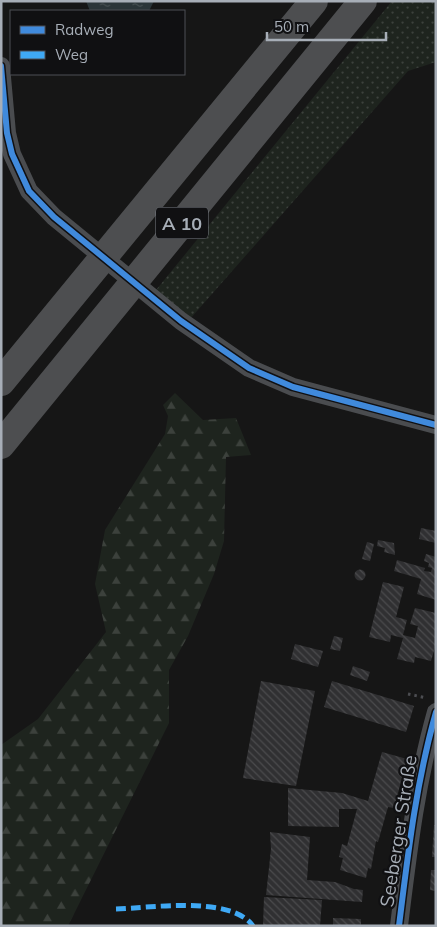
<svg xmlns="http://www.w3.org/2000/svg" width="437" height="927" font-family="Mulish,sans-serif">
	<defs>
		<pattern id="grass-dots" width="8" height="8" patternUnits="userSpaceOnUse" patternTransform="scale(1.25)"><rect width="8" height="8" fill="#1e241e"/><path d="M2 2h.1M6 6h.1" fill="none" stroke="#3c413c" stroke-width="1.8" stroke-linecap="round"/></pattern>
		<pattern id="forest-firs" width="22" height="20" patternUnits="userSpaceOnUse" patternTransform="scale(1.25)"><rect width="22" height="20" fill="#1e241e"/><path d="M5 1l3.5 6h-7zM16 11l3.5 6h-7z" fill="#3c413c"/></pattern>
		<pattern id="water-ripples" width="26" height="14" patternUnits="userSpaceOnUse" patternTransform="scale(1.25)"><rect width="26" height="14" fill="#2b3539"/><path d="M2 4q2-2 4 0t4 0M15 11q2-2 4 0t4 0" fill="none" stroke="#475053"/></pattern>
		<pattern id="building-back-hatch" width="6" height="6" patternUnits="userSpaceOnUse" patternTransform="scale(1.25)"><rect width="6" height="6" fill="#303032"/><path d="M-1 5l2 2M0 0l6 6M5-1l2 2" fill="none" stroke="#4b4b4d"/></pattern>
	</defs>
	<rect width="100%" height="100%" fill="#161616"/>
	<polygon fill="url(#grass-dots)" points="392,1 436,1 436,62 408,71 190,319 156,290"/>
	<polygon fill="url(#forest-firs)" points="175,393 203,420 236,418 251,455 226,457 224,541 214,574 188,636 169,670 169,723 68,926 1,926 1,745 38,719 106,632 95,584 105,530 165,434 168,416 163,405"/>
	<polygon fill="url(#water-ripples)" points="86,1 154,1 149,11 90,11"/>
	<g fill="url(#building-back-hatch)">
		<polygon points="421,528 436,531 436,543 419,539"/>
		<polygon points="378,540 394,543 395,555 384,552 385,548 377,546"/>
		<polygon points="367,542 374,544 370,561 362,559"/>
		<polygon points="426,554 436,557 436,600 417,594 421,579 394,571 397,560 425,568 424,571 431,572 432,568 428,567 429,563 424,561"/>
		<circle cx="360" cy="575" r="5.5"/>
		<polygon points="383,582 404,587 396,617 407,620 403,635 415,638 418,626 410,624 415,608 436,613 436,644 431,661 415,657 414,663 397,659 403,638 391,635 390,642 369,637"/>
		<polygon points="334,636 343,638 340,651 330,649"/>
		<polygon points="295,644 323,651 318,667 291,659"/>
		<polygon points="353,666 370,672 367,681 350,675"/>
		<polygon points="261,681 315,691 296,786 243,778"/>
		<polygon points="332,681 414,706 406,732 324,707"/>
		<polygon points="382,752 407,759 394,808 388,807 378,842 376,841 371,869 368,868 366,878 340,870 343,858 339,857 342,844 347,846 357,809 339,809 339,827 288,826 288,788 342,793 368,801"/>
		<polygon points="434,825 436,825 436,857 432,857"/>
		<polygon points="270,832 310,837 307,880 335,882 354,889 363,890 362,902 266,895 271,849"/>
		<polygon points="431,870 436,870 436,891 430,890"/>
		<polygon points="264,897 322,900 320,926 263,926"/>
		<polygon points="333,918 361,919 361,926 333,926"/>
	</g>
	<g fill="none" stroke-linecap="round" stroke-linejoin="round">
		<polyline stroke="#4c4d51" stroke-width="3" stroke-dasharray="2.5 4" stroke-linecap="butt" points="408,694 427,698"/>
		<g stroke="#4a4c4f" stroke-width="18">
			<polyline points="1,66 7,133 12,154 29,191 54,217 181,321 249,368 293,387 436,425"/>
			<path d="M399,926c9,-73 17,-143 37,-214"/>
		</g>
		<g stroke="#4d4e50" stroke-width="28">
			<polyline points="1,382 314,1"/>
			<polyline points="1,445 363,1"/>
		</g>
		<path stroke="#3fa9f5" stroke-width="5" stroke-dasharray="10 5" stroke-linecap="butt" d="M116,909c34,-1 115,-14 137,17"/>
		<g stroke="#101012" stroke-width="9">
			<g id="cycleway">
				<polyline points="1,66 7,133 12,154 29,191 54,217 181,321 249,368 293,387 436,425"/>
				<path d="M399,926c9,-73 17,-143 37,-214"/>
			</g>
		</g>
		<use href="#cycleway" stroke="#408adc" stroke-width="6"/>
	</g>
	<g text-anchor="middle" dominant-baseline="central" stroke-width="4.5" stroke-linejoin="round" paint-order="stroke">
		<rect fill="#101012" stroke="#7a7f86" stroke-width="1" x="156" y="207.5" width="52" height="31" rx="4"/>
		<g font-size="18" font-weight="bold" fill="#a7aeb7">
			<text x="182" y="223">A 10</text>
		</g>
		<g font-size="19" fill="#a7aeb7" stroke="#101012">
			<text transform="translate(398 831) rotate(-81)">Seeberger Straße</text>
		</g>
	</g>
	<rect width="437" height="927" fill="none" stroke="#a7aeb7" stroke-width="5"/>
	<rect x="10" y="10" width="175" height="65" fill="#101012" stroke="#4c4f54"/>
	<rect x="20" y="26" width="25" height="8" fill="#408adc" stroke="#4c4f54"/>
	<text x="55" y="35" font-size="15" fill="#a7aeb7">Radweg</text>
	<rect x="20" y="51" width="25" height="8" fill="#3fa9f5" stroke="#4c4f54"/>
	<text x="55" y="60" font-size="15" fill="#a7aeb7">Weg</text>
	<path d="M267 32v8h119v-8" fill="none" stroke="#a7aeb7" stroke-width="2.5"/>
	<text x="274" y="32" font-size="15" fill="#a7aeb7" stroke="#101012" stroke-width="4" paint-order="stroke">50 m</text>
</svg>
